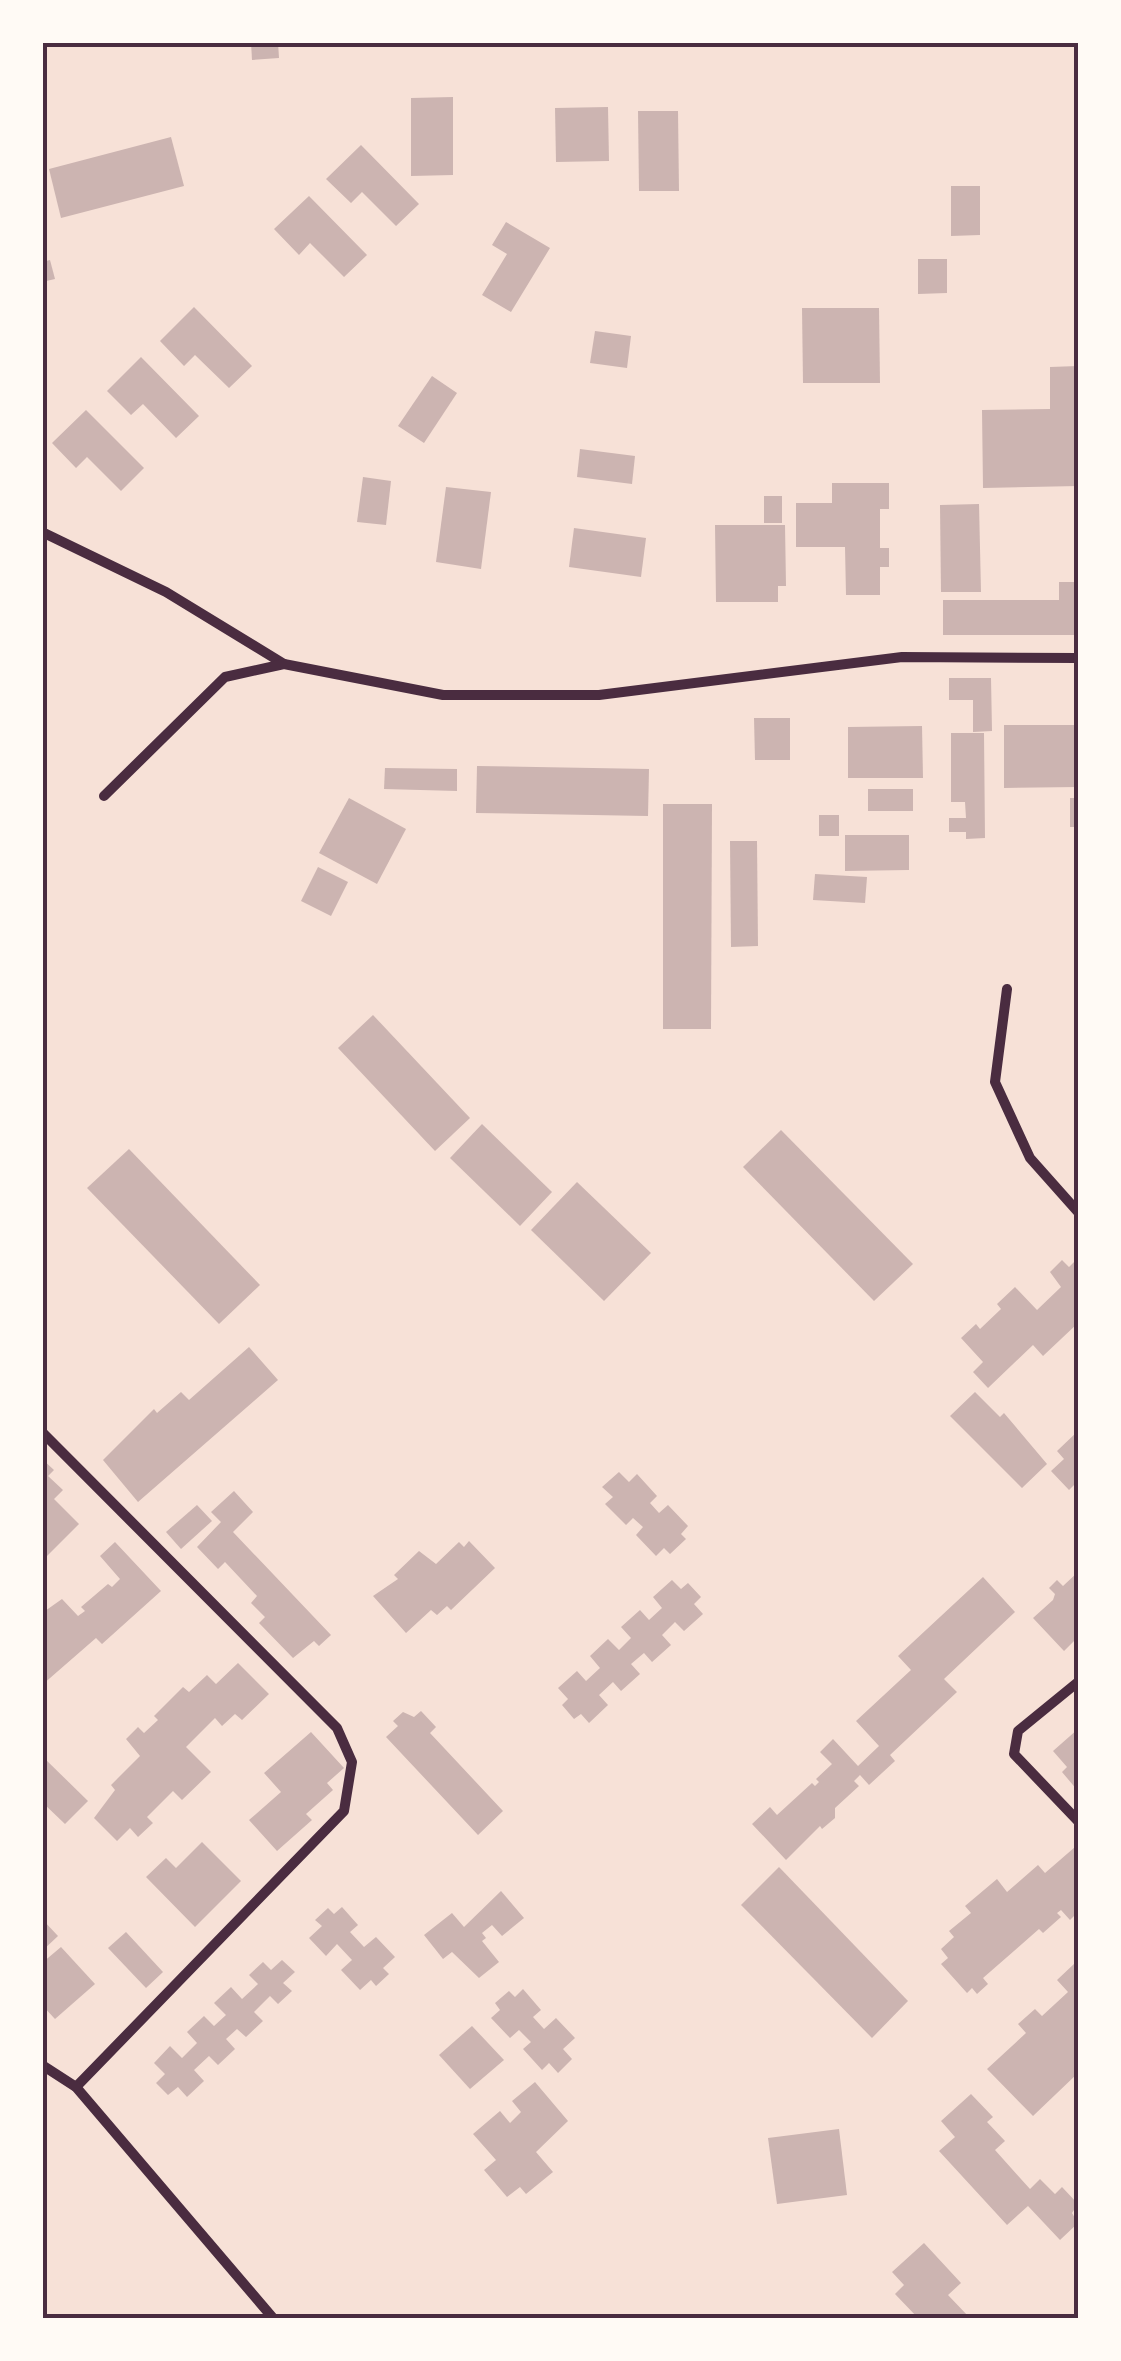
<svg xmlns="http://www.w3.org/2000/svg" width="1121" height="2361" font-family="Ubuntu,sans-serif">
	<rect width="100%" height="100%" fill="#f7e1d7"/>
	<g fill="#ccb4b1">
		<polygon points="251,42 278,42 279,58 252,60"/>
		<polygon points="453,97 453,175 411,176 411,98"/>
		<polygon points="608,107 609,161 556,162 555,108"/>
		<polygon points="638,111 678,111 679,191 639,191"/>
		<polygon points="171,137 184,186 61,218 49,169"/>
		<polygon points="361,145 419,204 396,226 362,192 351,203 326,179"/>
		<polygon points="951,186 980,186 980,235 951,236"/>
		<polygon points="309,196 367,255 344,277 310,243 299,255 274,229"/>
		<polygon points="506,222 550,248 511,312 482,295 507,254 492,245"/>
		<polygon points="918,259 947,259 947,293 918,294"/>
		<polygon points="50,260 55,279 42,282 42,262"/>
		<polygon points="194,307 252,366 229,388 195,355 184,366 160,341"/>
		<polygon points="802,308 879,308 880,383 803,383"/>
		<polygon points="595,331 631,336 627,368 590,363"/>
		<polygon points="141,357 199,416 176,438 143,404 131,415 107,391"/>
		<polygon points="1078,366 1078,486 983,488 982,410 1050,409 1050,367"/>
		<polygon points="432,376 457,393 424,443 398,426"/>
		<polygon points="86,410 144,468 121,491 87,457 76,468 52,443"/>
		<polygon points="580,449 635,456 632,484 577,477"/>
		<polygon points="363,477 391,481 386,525 357,522"/>
		<polygon points="832,483 889,483 889,509 880,509 880,548 889,548 889,567 880,567 880,595 846,595 845,547 796,547 796,503 832,503"/>
		<polygon points="446,487 491,492 481,569 436,562"/>
		<rect x="764" y="496" width="18" height="27"/>
		<polygon points="979,504 981,592 941,592 940,505"/>
		<polygon points="715,525 785,525 786,586 778,586 778,602 716,602"/>
		<polygon points="574,528 646,538 641,577 569,567"/>
		<polygon points="1059,582 1078,582 1078,635 943,635 943,600 1059,600"/>
		<polygon points="949,678 991,678 992,731 973,732 973,700 949,700"/>
		<polygon points="754,718 790,718 790,760 755,760"/>
		<polygon points="1004,725 1078,725 1078,787 1004,788"/>
		<polygon points="922,726 923,778 848,778 848,727"/>
		<polygon points="951,733 984,733 985,838 966,839 966,832 949,832 949,818 966,818 965,802 951,802"/>
		<polygon points="477,766 649,769 648,816 476,813"/>
		<polygon points="385,768 457,769 457,791 384,789"/>
		<rect x="868" y="789" width="45" height="22"/>
		<polygon points="349,798 406,829 377,884 319,853"/>
		<rect x="1070" y="798" width="8" height="29"/>
		<polygon points="663,804 712,804 711,1029 663,1029"/>
		<rect x="819" y="815" width="20" height="21"/>
		<polygon points="845,835 909,835 909,870 845,871"/>
		<polygon points="730,841 757,841 758,946 731,947"/>
		<polygon points="318,867 348,882 331,916 301,901"/>
		<polygon points="815,874 867,877 865,903 813,900"/>
		<polygon points="373,1015 470,1118 435,1151 338,1048"/>
		<polygon points="482,1124 552,1192 520,1226 450,1158"/>
		<polygon points="781,1130 913,1264 874,1301 743,1167"/>
		<polygon points="129,1149 260,1285 219,1324 87,1188"/>
		<polygon points="577,1182 651,1253 604,1301 531,1230"/>
		<polygon points="1078,1258 1078,1323 1043,1356 1033,1345 988,1388 973,1372 983,1362 961,1338 976,1324 980,1329 1001,1309 997,1304 1015,1287 1037,1310 1061,1287 1050,1272 1062,1260 1069,1267"/>
		<polygon points="249,1347 278,1380 138,1502 103,1460 154,1409 157,1413 181,1392 189,1400"/>
		<polygon points="975,1392 1000,1417 1004,1413 1047,1464 1022,1488 950,1416"/>
		<polygon points="1078,1431 1078,1481 1069,1490 1051,1471 1064,1459 1057,1451"/>
		<polygon points="42,1459 54,1470 48,1476 63,1490 54,1499 79,1524 46,1557"/>
		<polygon points="619,1472 629,1482 637,1474 657,1496 650,1503 659,1513 668,1505 688,1526 681,1534 686,1539 670,1554 664,1548 656,1556 636,1535 643,1527 633,1518 626,1525 605,1504 613,1497 602,1487"/>
		<polygon points="234,1491 253,1512 233,1532 331,1635 319,1646 314,1641 293,1658 259,1623 265,1617 251,1603 257,1596 225,1562 218,1569 197,1547 221,1522 211,1512"/>
		<polygon points="197,1505 212,1521 181,1549 166,1532"/>
		<polygon points="469,1541 495,1568 451,1610 447,1606 437,1615 431,1610 406,1633 373,1596 398,1579 394,1575 419,1551 436,1564 459,1542 464,1547"/>
		<polygon points="115,1542 161,1591 102,1644 96,1638 42,1685 45,1611 62,1599 78,1616 85,1611 81,1607 108,1584 112,1587 120,1579 100,1556"/>
		<polygon points="1078,1572 1078,1637 1064,1651 1033,1618 1053,1600 1055,1594 1049,1588 1057,1580 1063,1586"/>
		<polygon points="983,1577 1015,1612 944,1679 957,1692 890,1755 895,1761 869,1785 860,1775 854,1781 859,1786 835,1808 835,1818 822,1829 820,1826 786,1860 752,1824 770,1807 777,1815 812,1783 815,1786 819,1782 816,1779 832,1764 820,1752 833,1739 858,1766 879,1746 856,1721 911,1670 898,1656"/>
		<polygon points="672,1580 681,1589 688,1583 701,1597 694,1604 703,1614 684,1631 675,1622 662,1635 671,1645 652,1662 644,1653 631,1664 640,1674 621,1691 613,1682 599,1695 608,1705 589,1723 581,1714 574,1719 562,1705 568,1699 558,1688 577,1671 586,1681 600,1668 590,1656 608,1639 619,1650 631,1638 621,1627 640,1610 649,1620 662,1608 653,1597"/>
		<polygon points="238,1663 269,1694 242,1720 235,1714 222,1726 215,1718 186,1747 211,1772 182,1800 173,1791 147,1817 153,1823 138,1837 130,1828 117,1841 94,1818 115,1790 111,1785 140,1756 126,1739 138,1727 144,1733 158,1720 154,1716 183,1687 189,1692 207,1675 216,1684"/>
		<polygon points="421,1711 436,1727 430,1733 503,1811 478,1835 386,1737 398,1726 393,1721 403,1712 414,1717"/>
		<polygon points="1078,1729 1078,1791 1062,1772 1067,1767 1053,1751"/>
		<polygon points="311,1732 344,1768 327,1783 333,1790 306,1814 312,1820 277,1851 249,1820 281,1792 264,1773"/>
		<polygon points="42,1756 88,1801 65,1824 42,1802"/>
		<polygon points="202,1842 241,1881 195,1927 146,1877 166,1858 176,1868"/>
		<polygon points="1075,1847 1078,1912 1070,1920 1061,1910 1057,1913 1061,1917 1043,1933 1039,1929 983,1978 988,1984 977,1994 972,1988 967,1993 941,1964 948,1958 941,1949 954,1937 949,1931 971,1913 965,1906 997,1879 1007,1892 1038,1865 1045,1873"/>
		<polygon points="779,1867 908,2001 872,2038 741,1905"/>
		<polygon points="501,1891 524,1918 502,1936 492,1925 482,1933 486,1938 482,1941 499,1962 479,1978 452,1952 443,1959 424,1935 452,1913 464,1927"/>
		<polygon points="342,1907 358,1925 350,1932 364,1947 376,1937 395,1957 383,1968 389,1974 376,1986 371,1980 360,1990 341,1970 352,1960 337,1944 326,1956 309,1938 322,1926 315,1920 328,1908 334,1914"/>
		<polygon points="42,1919 58,1936 42,1951"/>
		<polygon points="126,1932 163,1972 146,1988 108,1948"/>
		<polygon points="61,1947 95,1984 55,2019 42,2005 42,1963"/>
		<polygon points="282,1960 295,1972 283,1983 292,1991 278,2004 270,1996 254,2012 263,2021 246,2037 237,2029 226,2039 235,2049 218,2065 209,2056 194,2070 204,2081 187,2097 178,2087 168,2095 156,2083 165,2074 154,2063 170,2046 182,2058 197,2043 187,2032 204,2016 214,2026 226,2015 214,2003 231,1987 242,1999 258,1984 249,1975 263,1962 271,1970"/>
		<polygon points="1075,1963 1078,2073 1033,2116 987,2069 1026,2033 1018,2024 1035,2009 1042,2016 1068,1992 1057,1980"/>
		<polygon points="523,1989 541,2010 533,2017 544,2029 556,2018 575,2038 563,2049 572,2059 558,2073 549,2063 542,2070 523,2049 531,2042 519,2030 510,2038 491,2018 500,2010 495,2003 509,1991 515,1997"/>
		<polygon points="472,2026 504,2060 470,2089 439,2055"/>
		<polygon points="535,2082 568,2121 536,2152 553,2172 526,2194 520,2187 507,2197 484,2170 496,2160 473,2134 500,2111 510,2123 521,2112 512,2101"/>
		<polygon points="971,2094 993,2117 987,2122 1005,2141 995,2150 1030,2189 1040,2179 1055,2194 1062,2187 1078,2204 1072,2213 1078,2223 1060,2240 1028,2206 1007,2225 939,2151 955,2137 941,2121"/>
		<polygon points="839,2129 847,2195 777,2204 768,2138"/>
		<polygon points="924,2243 961,2283 948,2295 968,2316 965,2318 918,2318 895,2294 904,2285 892,2272"/>
	</g>
	<g fill="none" stroke-linecap="round" stroke-linejoin="round">
		<g stroke="#4a2c40" stroke-width="10">
			<polyline points="42,532 166,592 284,664"/>
			<polyline points="104,796 225,677 284,664 443,695 599,695 902,657 1078,658"/>
			<polyline points="1007,989 995,1082 1030,1158 1078,1212"/>
			<polyline points="42,1432 337,1728 352,1762 344,1811 76,2087"/>
			<polyline points="1078,1682 1018,1731 1014,1754 1078,1821"/>
			<polyline points="42,2065 76,2087 273,2318"/>
		</g>
	</g>
	<rect width="1121" height="2361" fill="none" stroke="#fffaf5" stroke-width="90"/>
	<rect x="45" y="45" width="1031" height="2271" fill="none" stroke="#4a2c40" stroke-width="4"/>
</svg>
